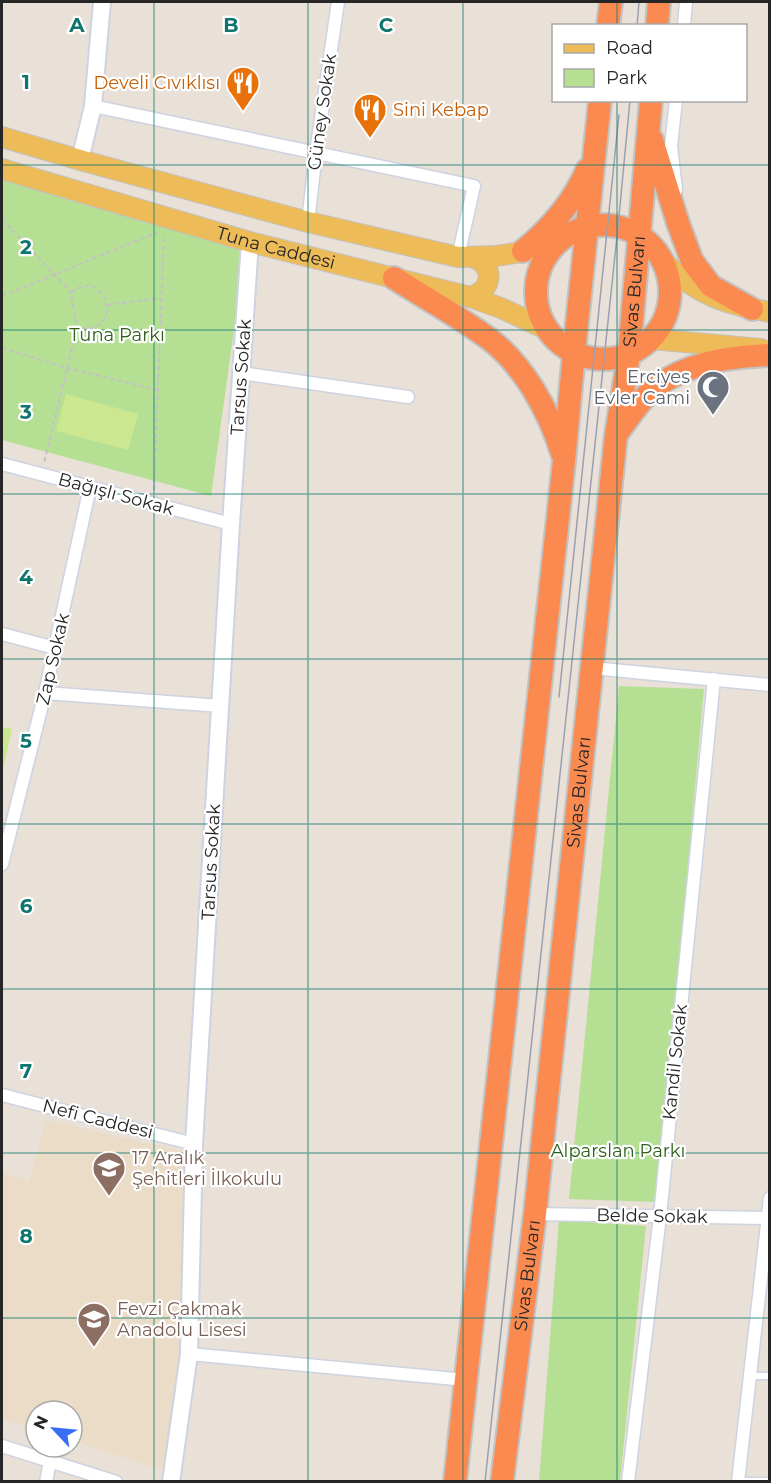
<svg xmlns="http://www.w3.org/2000/svg" width="771" height="1483" font-family="Montserrat,sans-serif">
	<rect width="100%" height="100%" fill="#e9e0d8"/>
	<polygon fill="#ebdcc7" points="46,1120 194,1154 191,1285 172,1460 162,1467 153,1467 72,1441 72,1411 36,1411 36,1430 2,1419 2,1173 29,1181"/>
	<g fill="#b5e094">
		<polygon points="2,180 245,250 211,496 2,440"/>
		<polygon points="619,686 704,689 657,1202 569,1199"/>
		<polygon points="559,1220 646,1226 620,1481 539,1482"/>
	</g>
	<g fill="#cbe790">
		<polygon points="66,394 138,414 128,450 56,431"/>
		<polygon points="2,727 12,729 2,774"/>
	</g>
	<g fill="none" stroke-linecap="round" stroke-linejoin="round">
		<g stroke="#cdd3e0" stroke-width="9">
			<g id="lane">
				<polyline points="750,1376 770,1376"/>
				<polyline points="738,1481 770,1481"/>
			</g>
		</g>
		<g stroke="#cdd3e0" stroke-width="15">
			<g id="street">
				<polyline points="684,26 686,2"/>
				<polyline points="676,100 671,146 676,190"/>
				<polyline points="93,106 474,186 458,257"/>
				<polyline points="308,222 316,152 338,2"/>
				<polyline points="241,373 408,397"/>
				<polyline points="2,464 231,524"/>
				<polyline points="2,634 55,648"/>
				<polyline points="592,668 770,685"/>
				<polyline points="45,693 221,706"/>
				<polyline points="2,864 45,693 90,487"/>
				<polyline points="2,1095 194,1144"/>
				<polyline points="535,1214 770,1218"/>
				<polyline points="189,1354 466,1380"/>
				<polyline points="2,1446 116,1482"/>
				<polyline points="46,1482 50,1461"/>
				<polyline points="628,1482 660,1216 714,679"/>
				<polyline points="738,1482 770,1198"/>
			</g>
		</g>
		<g stroke="#cdd3e0" stroke-width="20">
			<g id="secondary">
				<polyline points="80,160 93,106 102,2"/>
				<polyline points="171,1482 189,1354 194,1144 231,524 250,242"/>
			</g>
		</g>
		<g stroke="#c2c2c2" stroke-width="22">
			<g id="primary">
				<polyline points="2,137 80,160 308,222 458,257 496,256 515,253 532,249 565,238"/>
				<path id="s1" d="M2,169l248,73 220,55 31,11 47,22"/>
				<path d="M662,260c33,34 61,44 108,52"/>
				<path d="M470,297c23,-6 26,-32 2,-40"/>
				<polyline points="651,339 761,349"/>
			</g>
		</g>
		<g stroke="#c2c2c2" stroke-width="26">
			<g id="highway">
				<polyline points="608,26 611,2"/>
				<polyline points="657,26 659,2"/>
				<polyline points="652,140 678,223 692,261 711,286 752,309"/>
				<circle cx="603" cy="292" r="67"/>
				<path d="M523,251c28,-23 50,-48 64,-81"/>
				<path d="M394,278c31,20 64,38 94,60 36,27 61,73 74,115"/>
				<path d="M618,432c10,-13 18,-26 29,-37 31,-31 81,-39 123,-40"/>
				<polyline points="455,1482 564,461 574,352 600,100"/>
				<path id="s2" d="M502,1482l33,-268 81,-779 13,-81 22,-254"/>
			</g>
		</g>
		<g stroke="#c2c2c2" stroke-width="2" stroke-dasharray="4.5 3" stroke-linecap="butt">
			<polyline points="2,219 71,292 77,327 44,463"/>
			<path d="M71,292c40,-28 52,48 6,35"/>
			<polyline points="2,296 158,232"/>
			<polyline points="107,305 161,298"/>
			<polyline points="2,348 67,368 158,390"/>
			<polyline points="154,490 164,235"/>
		</g>
		<use href="#lane" stroke="#fff" stroke-width="6"/>
		<use href="#street" stroke="#fff" stroke-width="12"/>
		<use href="#secondary" stroke="#fff" stroke-width="16"/>
		<use href="#primary" stroke="#edbc59" stroke-width="20"/>
		<use href="#highway" stroke="#fb8a51" stroke-width="22"/>
		<g stroke="#9ba0b1" stroke-width="1.5">
			<polyline points="637,26 639,2"/>
			<polyline points="559,697 619,115"/>
			<polyline points="485,1482 618,227 630,100"/>
		</g>
	</g>
	<path fill="none" stroke="#0f766e" stroke-width="1.5" stroke-opacity="0.55" d="M154,2v1480M308,2v1480M463,2v1480M617,2v24M617,100v1382M2,165h768M2,330h768M2,494h768M2,659h768M2,824h768M2,989h768M2,1153h768M2,1318h768"/>
	<defs>
		<g id="restaurant-pin" transform="scale(1.725)"><path d="M0 17L-7.5 6A9.5 9.5 0 1 1 7.5 6Z" fill="#e8710a" stroke="#fff"/><path d="M-5-6h1v4h1v-4h1v4h1v-4h1v5L-1.5 .5V6h-2V.5L-5-1ZM5-6V6H3V1.5H1.5Q1.5-4 5-6Z" fill="#fff"/></g>
		<g id="mosque-pin" transform="scale(1.725)"><path d="M0 17L-7.5 6A9.5 9.5 0 1 1 7.5 6Z" fill="#6b7280" stroke="#fff"/><path d="M3.5-4.9A6 6 0 1 0 3.5 4.9A5 5 0 1 1 3.5-4.9Z" fill="#fff"/></g>
		<g id="school-pin" transform="scale(1.725)"><path d="M0 17L-7.5 6A9.5 9.5 0 1 1 7.5 6Z" fill="#8d6e63" stroke="#fff"/><path d="M0-5L7-2L0 1L-7-2ZM-4 1L0 2.5L4 1V4Q0 6-4 4Z" fill="#fff"/></g>
	</defs>
	<g fill-rule="evenodd">
		<use href="#restaurant-pin" x="243" y="83"/>
		<use href="#restaurant-pin" x="370" y="110"/>
		<use href="#mosque-pin" x="713" y="387"/>
		<use href="#school-pin" x="109" y="1168"/>
		<use href="#school-pin" x="94" y="1319"/>
	</g>
	<g text-anchor="middle" dominant-baseline="central" stroke-width="4.5" stroke-linejoin="round" paint-order="stroke">
		<g font-size="18" fill="#c56008" stroke="#fff" text-anchor="end">
			<text x="220" y="83">Develi Cıvıklısı</text>
			<text x="393" y="110" text-anchor="start">Sini Kebap</text>
		</g>
		<g font-size="18" fill="#262626" stroke="#fff">
			<text transform="translate(322 112) rotate(-82)">Güney Sokak</text>
			<text stroke="none"><textPath href="#s1" startOffset="285">Tuna Caddesi</textPath></text>
			<text stroke="none"><textPath href="#s2" startOffset="1198">Sivas Bulvarı</textPath></text>
			<text transform="translate(241 377) rotate(-86)">Tarsus Sokak</text>
			<text transform="translate(116 494) rotate(15)">Bağışlı Sokak</text>
			<text transform="translate(53 659) rotate(-77)">Zap Sokak</text>
			<text stroke="none"><textPath href="#s2" startOffset="694">Sivas Bulvarı</textPath></text>
			<text transform="translate(211 862) rotate(-87)">Tarsus Sokak</text>
			<text transform="translate(675 1062) rotate(-84)">Kandil Sokak</text>
			<text transform="translate(98 1119) rotate(14)">Nefi Caddesi</text>
			<text transform="translate(652 1216) rotate(1)">Belde Sokak</text>
			<text stroke="none"><textPath href="#s2" startOffset="208">Sivas Bulvarı</textPath></text>
		</g>
		<g font-size="18" fill="#2f601a" stroke="#fff">
			<text x="117" y="335">Tuna Parkı</text>
			<text x="618" y="1151">Alparslan Parkı</text>
		</g>
		<g font-size="18" fill="#5b616d" stroke="#fff" text-anchor="end">
			<text x="690" y="377">Erciyes<tspan x="690" dy="21">Evler Cami</tspan></text>
		</g>
		<g font-size="18" fill="#785e54" stroke="#fff" text-anchor="start">
			<text x="132" y="1158">17 Aralık<tspan x="132" dy="21">Şehitleri İlkokulu</tspan></text>
			<text x="117" y="1309">Fevzi Çakmak<tspan x="117" dy="21">Anadolu Lisesi</tspan></text>
		</g>
	</g>
	<g font-size="20" text-anchor="middle" font-weight="bold" fill="#0f766e" stroke="#fff" stroke-width="4.5" stroke-linejoin="round" paint-order="stroke">
		<text x="77" y="32">A</text>
		<text x="231" y="32">B</text>
		<text x="386" y="32">C</text>
		<text x="26" y="89">1</text>
		<text x="26" y="254">2</text>
		<text x="26" y="419">3</text>
		<text x="26" y="584">4</text>
		<text x="26" y="748">5</text>
		<text x="26" y="913">6</text>
		<text x="26" y="1078">7</text>
		<text x="26" y="1243">8</text>
	</g>
	<rect width="771" height="1483" fill="none" stroke="#262626" stroke-width="6"/>
	<rect x="552" y="24" width="195" height="78" fill="#ffffff" stroke="#a8a8a8" stroke-width="1.5"/>
	<rect x="564" y="44" width="30" height="9" fill="#edbc59" stroke="#a8a8a8" stroke-width="1.5"/>
	<text x="606" y="54" font-size="18" fill="#262626">Road</text>
	<rect x="564" y="69" width="30" height="18" fill="#b5e094" stroke="#a8a8a8" stroke-width="1.5"/>
	<text x="606" y="84" font-size="18" fill="#262626">Park</text>
	<g transform="translate(54 1429) rotate(296)"><circle r="28" fill="#ffffff" stroke="#a8a8a8" stroke-width="1.5"/>
	<path d="M0-4.5L10 22L0 15L-10 22Z" fill="#386ef6"/>
	<text y="-9" font-size="16" font-weight="bold" text-anchor="middle" fill="#262626">N</text>
	</g>
</svg>
